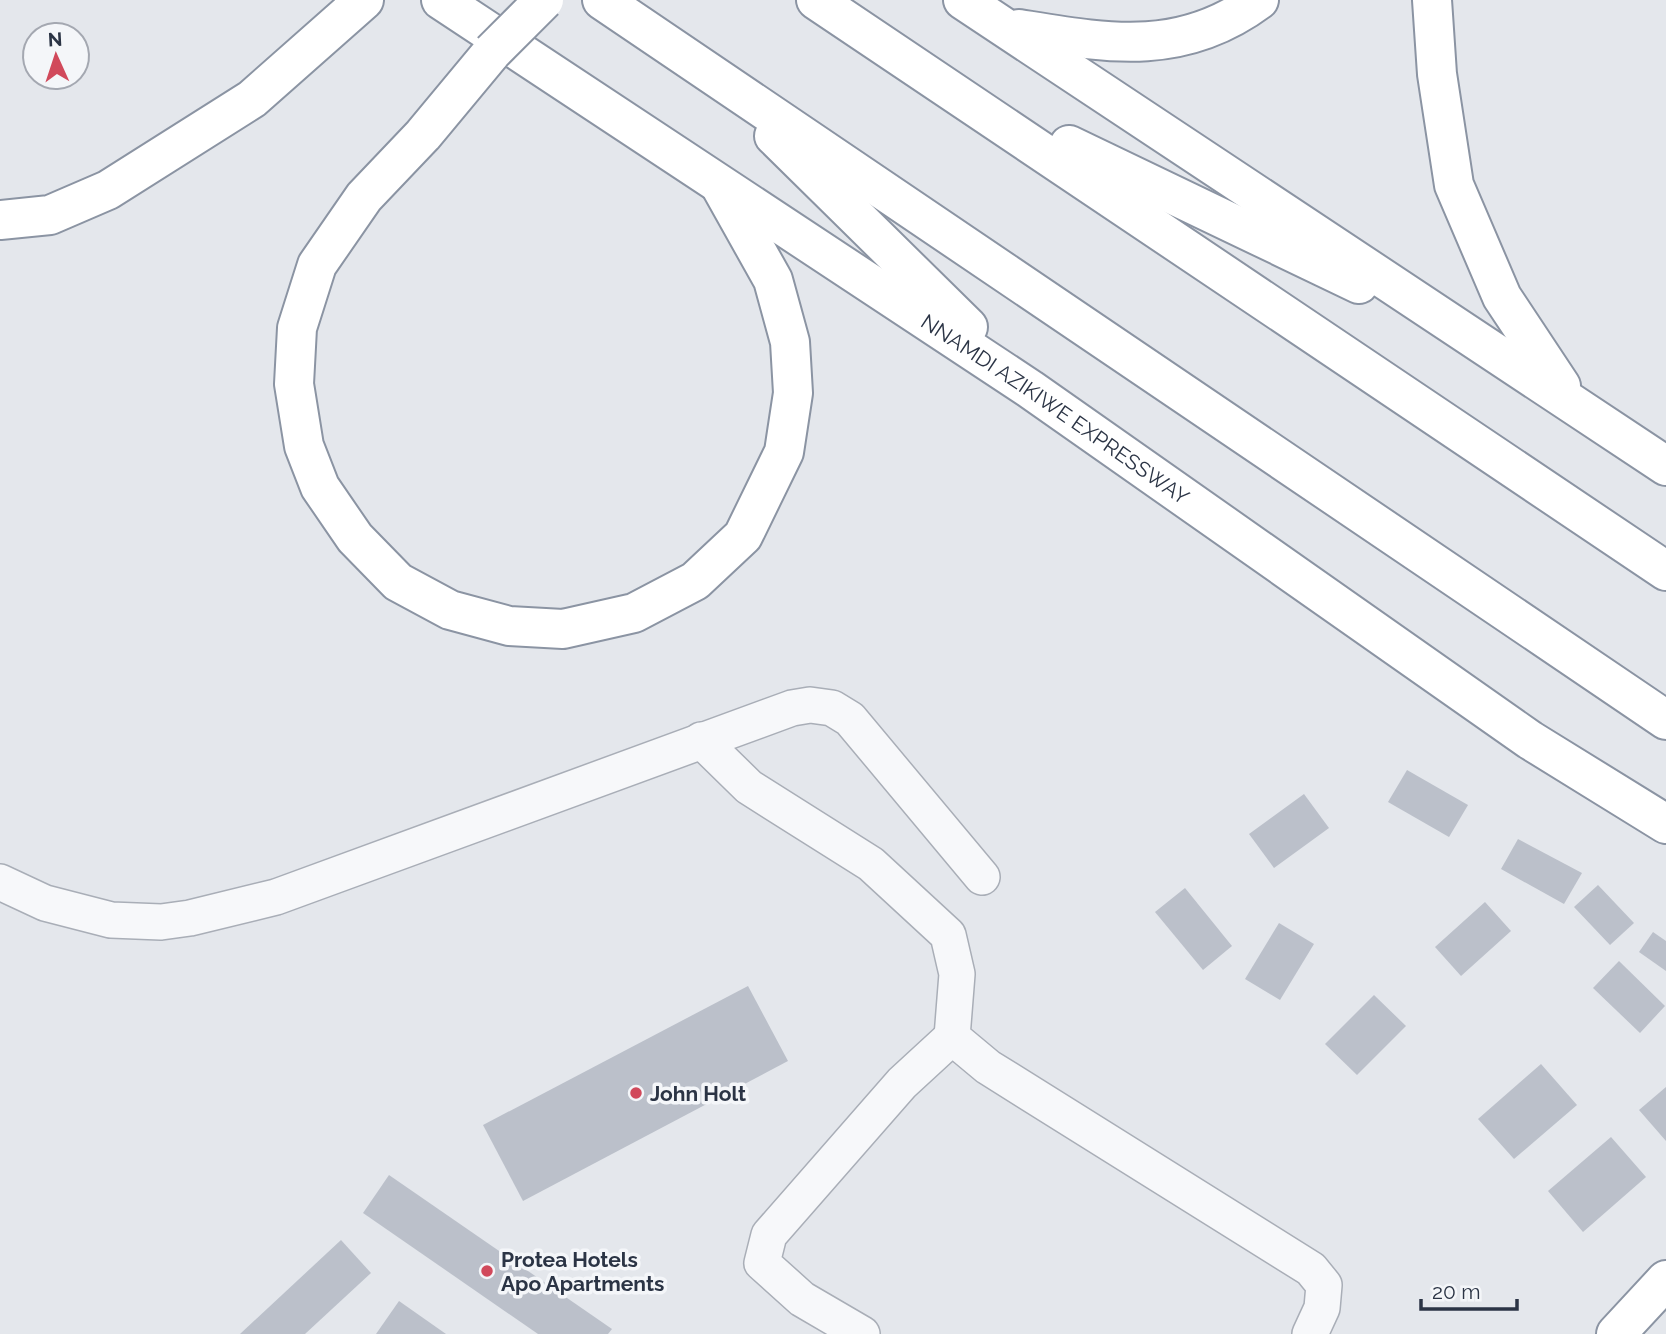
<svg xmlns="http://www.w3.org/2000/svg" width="1666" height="1334" font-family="Raleway,sans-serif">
	<rect width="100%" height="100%" fill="#e4e7ec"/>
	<g fill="#bbc0ca">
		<polygon points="1407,770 1468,805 1449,837 1388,802"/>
		<polygon points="1304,794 1329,828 1274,868 1249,834"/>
		<polygon points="1518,839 1582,873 1564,904 1501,869"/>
		<polygon points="1598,885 1634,923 1610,945 1574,907"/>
		<polygon points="1185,888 1232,946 1203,970 1155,912"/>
		<polygon points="1485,902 1511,931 1461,976 1435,947"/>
		<polygon points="1279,923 1314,944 1280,1000 1245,979"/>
		<polygon points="1653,932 1666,941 1666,971 1639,952"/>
		<polygon points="1619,961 1665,1006 1640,1033 1593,988"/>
		<polygon points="748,986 788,1061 523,1201 483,1125"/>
		<polygon points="1374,995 1406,1026 1357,1075 1325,1044"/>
		<polygon points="1541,1064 1577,1105 1514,1159 1478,1119"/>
		<polygon points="1666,1087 1666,1141 1639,1110"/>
		<polygon points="1611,1137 1646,1177 1583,1232 1548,1191"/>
		<polygon points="389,1175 612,1329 608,1334 538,1334 363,1213"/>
		<polygon points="341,1240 371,1273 305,1334 240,1334"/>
		<polygon points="399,1301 446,1334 376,1334"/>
	</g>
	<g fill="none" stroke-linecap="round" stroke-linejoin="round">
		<g stroke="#a9aeb7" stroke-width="38">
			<g id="street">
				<polyline points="701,740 749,787 871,864 948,935 957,974 952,1037 988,1067 1311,1269 1324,1285 1322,1308 1310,1334"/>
				<polyline points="0,882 45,903 111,920 161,922 190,918 276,897 792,708 810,705 832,708 850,719 982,877"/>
				<polyline points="862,1334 802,1299 762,1263 769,1235 902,1083 952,1037"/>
			</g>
		</g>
		<g stroke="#8b94a3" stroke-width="42">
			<g id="highway">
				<path id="s1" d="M441,0l589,389 500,351 136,84"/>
				<polyline points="602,0 1666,720"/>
				<polyline points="816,0 1666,571"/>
				<polyline points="963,0 1666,466"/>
				<polyline points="1432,0 1437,74 1454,185 1502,297 1561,386"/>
				<path d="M1019,29c87,14 162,29 240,-29"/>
				<polyline points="492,52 423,135 364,197 317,265 297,328 294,384 304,446 320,487 355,538 398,582 450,610 509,626 563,629 634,613 695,581 743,536 784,452 793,393 790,342 773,280 722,189"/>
				<polyline points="774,136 968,327"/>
				<polyline points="1069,145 1359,284"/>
				<polyline points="0,220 50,215 108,190 252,99 364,0"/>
				<polyline points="1616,1334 1666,1280"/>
			</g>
		</g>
		<use href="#street" stroke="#f7f8fa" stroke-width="35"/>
		<use href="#highway" stroke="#fff" stroke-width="38"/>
		<g stroke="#8b94a3" stroke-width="42" stroke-linecap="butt">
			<polyline id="highway-bridge" points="492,52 544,0"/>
		</g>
		<use href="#highway-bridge" stroke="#fff" stroke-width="38"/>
	</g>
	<g fill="#d1495b" stroke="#f4f6f9" stroke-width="2.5">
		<circle cx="636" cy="1093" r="7"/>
		<circle cx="487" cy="1271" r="7"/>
	</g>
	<g text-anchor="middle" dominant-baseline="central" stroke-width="7" stroke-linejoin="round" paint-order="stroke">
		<g font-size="21" fill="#2b3445" stroke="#f4f6f9">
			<text stroke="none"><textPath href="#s1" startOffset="738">NNAMDI AZIKIWE EXPRESSWAY</textPath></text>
		</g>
		<g font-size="21" font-weight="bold" fill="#2b3445" stroke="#f4f6f9" text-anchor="start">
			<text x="650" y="1093">John Holt</text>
			<text x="501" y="1259">Protea Hotels<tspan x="501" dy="24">Apo Apartments</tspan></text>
		</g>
	</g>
	<g transform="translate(56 56) rotate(357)"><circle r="33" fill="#f4f6f9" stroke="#a4a8b1" stroke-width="2"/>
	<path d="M0-5L12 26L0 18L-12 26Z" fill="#d1495b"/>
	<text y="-10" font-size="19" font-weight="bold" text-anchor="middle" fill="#2b3445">N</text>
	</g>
	<path d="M1421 1299v10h96v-10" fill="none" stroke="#2b3445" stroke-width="3.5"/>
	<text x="1432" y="1299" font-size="21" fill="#2b3445" stroke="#f4f6f9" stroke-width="5" paint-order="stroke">20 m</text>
</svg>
